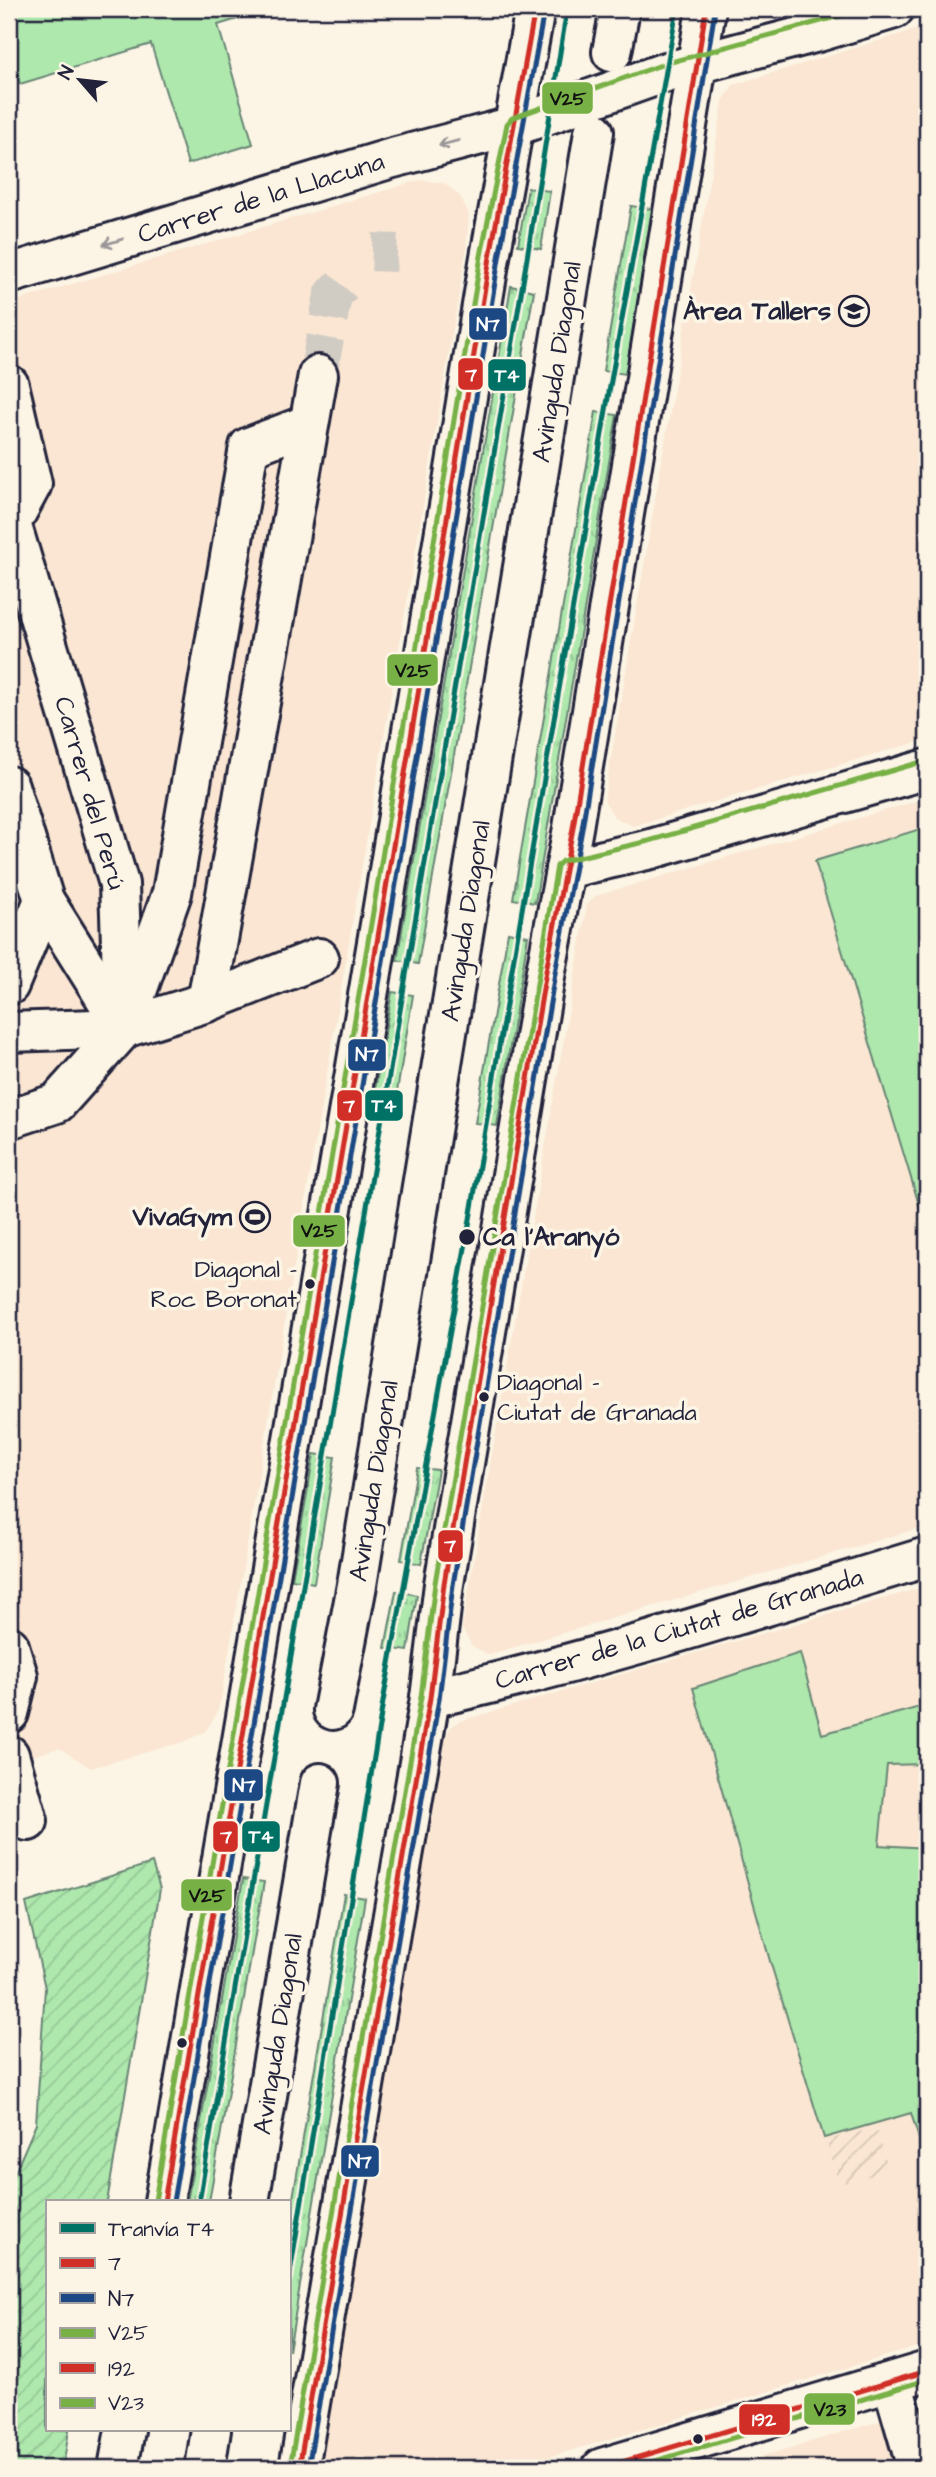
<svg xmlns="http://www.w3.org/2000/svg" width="936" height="2477" font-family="'Architects Daughter',sans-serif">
	<defs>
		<pattern id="industrial-furrows" width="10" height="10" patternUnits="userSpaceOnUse" patternTransform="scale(1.75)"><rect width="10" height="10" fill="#fae6d2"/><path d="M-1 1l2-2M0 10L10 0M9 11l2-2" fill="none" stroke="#d6c5b5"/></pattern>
		<pattern id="grass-tufts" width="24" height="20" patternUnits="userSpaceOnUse" patternTransform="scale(1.75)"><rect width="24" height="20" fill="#aee8ad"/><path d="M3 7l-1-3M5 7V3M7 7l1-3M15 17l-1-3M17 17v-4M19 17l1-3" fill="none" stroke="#95c796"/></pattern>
		<pattern id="garden-furrows" width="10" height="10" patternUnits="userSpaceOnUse" patternTransform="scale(1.75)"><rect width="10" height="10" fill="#aee8ad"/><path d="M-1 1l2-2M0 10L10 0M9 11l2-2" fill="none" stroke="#95c796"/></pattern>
	</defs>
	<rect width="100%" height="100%" fill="#fcf5e5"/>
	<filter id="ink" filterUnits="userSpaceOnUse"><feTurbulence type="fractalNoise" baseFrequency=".0143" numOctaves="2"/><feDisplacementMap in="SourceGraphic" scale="14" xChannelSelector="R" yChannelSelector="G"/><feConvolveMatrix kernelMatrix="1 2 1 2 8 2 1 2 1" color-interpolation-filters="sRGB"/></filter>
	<g filter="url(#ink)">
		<g fill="#fae6d2">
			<polygon points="927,26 927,739 633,826 614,817 604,800 723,101 733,85"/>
			<polygon points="420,180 444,183 460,196 469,214 466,252 221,1699 216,1715 205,1732 183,1742 91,1768 59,1748 9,1763 9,303"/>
			<polygon points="927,798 927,1526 488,1655 471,1645 462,1628 587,905 595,896"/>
			<polygon points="927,1586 927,2344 513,2468 320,2468 441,1751 445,1738 452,1726 460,1721"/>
			<polygon points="887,2419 901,2468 722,2468"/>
		</g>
		<polygon fill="url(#industrial-furrows)" points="876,2128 889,2171 839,2184 826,2140"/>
		<g fill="url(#grass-tufts)" stroke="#688574" stroke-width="2">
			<polygon points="528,188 550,191 541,249 518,245"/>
			<polygon points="631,206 652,209 626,374 603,371"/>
			<polygon points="511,286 534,291 418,964 397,960"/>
			<polygon points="596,412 617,415 535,903 513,899"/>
			<polygon points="508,932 528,936 497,1126 475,1123"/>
			<polygon points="392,992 413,995 394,1110 372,1107"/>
			<polygon points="314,1454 335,1457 314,1583 292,1579"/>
			<polygon points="417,1468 438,1470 421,1564 401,1560"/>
			<polygon points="396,1591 417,1595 408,1651 385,1648"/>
			<polygon points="243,1879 264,1882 209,2202 187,2202"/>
			<polygon points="344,1894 365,1898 289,2351 289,2222"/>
		</g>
		<g fill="#aee8ad" stroke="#688574" stroke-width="2">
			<polygon points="9,9 270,9 218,25 253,144 188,164 151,44 20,84 9,47"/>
			<polygon points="927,827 927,1231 815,861"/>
			<polygon points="800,1653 822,1734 927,1705 927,1764 887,1765 879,1845 927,1848 927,2165 911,2113 824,2138 770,1961 693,1688"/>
		</g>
		<polygon fill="url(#garden-furrows)" stroke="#688574" stroke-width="2" points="152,1863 160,1889 107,2202 47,2202 47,2430 69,2430 63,2468 9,2468 9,2186 36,2124 45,1988 26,1903"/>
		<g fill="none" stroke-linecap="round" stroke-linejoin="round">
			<g stroke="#d0cbc3" stroke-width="38" stroke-dasharray="38 19" stroke-linecap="butt">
				<polyline points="372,252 397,253"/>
				<polyline points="318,375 333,295 355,271"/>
			</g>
			<g stroke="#22223b" stroke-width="44">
				<g id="street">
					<polyline points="612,52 620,9"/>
					<polyline points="9,274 389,159 515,126"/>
					<polyline points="9,385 32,484 11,523 119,884 123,1005"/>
					<polyline points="9,786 44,900 123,1026"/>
					<polyline points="565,869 651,849 927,769"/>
					<polyline points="9,985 44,900"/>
					<polyline points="207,1002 318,375"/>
					<polyline points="9,1032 124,1028 207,1002 319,958"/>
					<polyline points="9,1119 57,1103 124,1028 172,893 249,447 309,424"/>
					<polyline points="9,1646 18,1676 9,1713"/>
					<path d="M430,1698c168,-38 332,-91 497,-141"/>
					<polyline points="333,1710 357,1585 594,132"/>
					<polyline points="9,1755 28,1821"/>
					<polyline points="249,2202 320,1783"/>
					<polyline points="892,2382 917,2468"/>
					<polyline points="205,2468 211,2430"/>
				</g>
			</g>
			<g stroke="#22223b" stroke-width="44">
				<g id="secondary">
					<polyline points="515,126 666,72 818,32 894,9"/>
					<polyline points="164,2202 382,913 490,257 535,9"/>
					<polyline points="118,2468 125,2430"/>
					<polyline points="299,2468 430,1698 444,1584 546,971 573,828 706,9"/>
					<polyline points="602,2468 927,2371"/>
				</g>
			</g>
			<use href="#street" stroke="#fcf5e5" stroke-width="38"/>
			<use href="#secondary" stroke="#fcf5e5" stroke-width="38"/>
			<g stroke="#fcf5e5" stroke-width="10">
				<g id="bus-1">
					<polyline points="164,2202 382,913 490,257 535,9"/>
					<polyline points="299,2468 430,1698 444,1584 546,971 573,828 706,9"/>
				</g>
			</g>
			<g stroke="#fcf5e5" stroke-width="10">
				<g id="bus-2">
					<polyline points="173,2202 391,914 499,258 544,11"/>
					<polyline points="308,2468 439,1699 453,1585 555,973 582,829 715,10"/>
				</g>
			</g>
			<g stroke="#fcf5e5" stroke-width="10">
				<g id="bus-3">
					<polyline points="155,2201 373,912 481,256 507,124 512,118 664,64 865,9"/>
					<polyline points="290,2467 421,1697 435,1583 557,866 562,861 649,841 925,761"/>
				</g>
			</g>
			<g stroke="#fcf5e5" stroke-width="10">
				<polyline id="bus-4" points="602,2468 927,2371"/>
			</g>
			<g stroke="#fcf5e5" stroke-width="10">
				<polyline id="bus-5" points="632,2468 927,2380"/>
			</g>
			<use href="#bus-1" stroke="#d02e26" stroke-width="5"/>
			<use href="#bus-2" stroke="#1c4883" stroke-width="5"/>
			<use href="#bus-3" stroke="#77b045" stroke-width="5"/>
			<use href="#bus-4" stroke="#d02e26" stroke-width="5"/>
			<use href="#bus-5" stroke="#77b045" stroke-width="5"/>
			<g stroke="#fcf5e5" stroke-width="10">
				<g id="tram-1">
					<polyline points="199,2202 526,264 567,9"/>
					<polyline points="289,2279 383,1702 467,1237 609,392 677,9"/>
				</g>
			</g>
			<use href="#tram-1" stroke="#007165" stroke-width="5"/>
		</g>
		<defs><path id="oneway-shaft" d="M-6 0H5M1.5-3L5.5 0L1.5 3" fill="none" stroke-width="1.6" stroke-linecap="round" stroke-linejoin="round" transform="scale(1.75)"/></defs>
		<g stroke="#9a9698">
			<use href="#oneway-shaft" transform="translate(449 143) rotate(165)"/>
			<use href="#oneway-shaft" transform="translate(113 242) rotate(163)"/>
		</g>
	</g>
	<defs>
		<g id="university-ring" transform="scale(1.575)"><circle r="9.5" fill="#fcf5e5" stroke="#22223b" stroke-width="1.5"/><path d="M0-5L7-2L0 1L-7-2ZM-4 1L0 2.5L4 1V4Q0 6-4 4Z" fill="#22223b"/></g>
		<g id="stadium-ring" transform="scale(1.575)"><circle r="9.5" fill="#fcf5e5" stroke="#22223b" stroke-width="1.5"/><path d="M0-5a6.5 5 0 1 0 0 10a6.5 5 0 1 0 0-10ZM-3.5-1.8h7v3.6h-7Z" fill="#22223b"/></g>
	</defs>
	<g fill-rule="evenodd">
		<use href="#university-ring" x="854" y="311"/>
		<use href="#stadium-ring" x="255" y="1217"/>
	</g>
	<g fill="#22223b" stroke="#fcf5e5" stroke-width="2.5">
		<circle cx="467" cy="1237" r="9"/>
		<circle cx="310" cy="1284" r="6"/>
		<circle cx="484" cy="1397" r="6"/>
		<circle cx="182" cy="2043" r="6"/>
		<circle cx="698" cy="2439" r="6"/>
	</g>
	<g text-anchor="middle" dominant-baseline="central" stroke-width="7" stroke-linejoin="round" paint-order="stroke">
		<g font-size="24" fill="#22223b" stroke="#fcf5e5" text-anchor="end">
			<text x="297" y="1270">Diagonal -<tspan x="297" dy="30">Roc Boronat</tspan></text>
			<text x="497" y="1383" text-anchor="start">Diagonal -<tspan x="497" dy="30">Ciutat de Granada</tspan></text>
		</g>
		<g font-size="26" fill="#22223b" stroke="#fcf5e5">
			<text transform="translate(261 198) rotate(-17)">Carrer de la Llacuna</text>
			<text transform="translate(557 362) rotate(-81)">Avinguda Diagonal</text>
			<text transform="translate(90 793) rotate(74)">Carrer del Perú</text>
			<text transform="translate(466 921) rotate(-81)">Avinguda Diagonal</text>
			<text transform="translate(374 1481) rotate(-81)">Avinguda Diagonal</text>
			<text transform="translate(679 1629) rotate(-16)">Carrer de la Ciutat de Granada</text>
			<text transform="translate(278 2034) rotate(-81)">Avinguda Diagonal</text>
		</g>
		<g font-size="26" font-weight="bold" fill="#22223b" stroke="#fcf5e5" text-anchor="end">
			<text x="831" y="311">Àrea Tallers</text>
			<text x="232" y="1217">VivaGym</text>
		</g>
		<g font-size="26" font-weight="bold" fill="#22223b" stroke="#fcf5e5" text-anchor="start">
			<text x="483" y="1237">Ca l'Aranyó</text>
		</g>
	</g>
	<g stroke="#fcf5e5" stroke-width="2.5">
		<rect x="541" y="81" width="53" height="34" rx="7" fill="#77b045"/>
		<rect x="468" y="307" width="40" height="34" rx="7" fill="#1c4883"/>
		<rect x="457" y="357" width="27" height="34" rx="7" fill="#d02e26"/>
		<rect x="487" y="358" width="40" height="34" rx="7" fill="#007165"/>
		<rect x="386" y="653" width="53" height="34" rx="7" fill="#77b045"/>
		<rect x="347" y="1038" width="40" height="34" rx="7" fill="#1c4883"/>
		<rect x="336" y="1089" width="27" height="33" rx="7" fill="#d02e26"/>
		<rect x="364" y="1089" width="40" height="33" rx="7" fill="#007165"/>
		<rect x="292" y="1214" width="54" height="34" rx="7" fill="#77b045"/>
		<rect x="437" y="1529" width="27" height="34" rx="7" fill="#d02e26"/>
		<rect x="223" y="1768" width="41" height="34" rx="7" fill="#1c4883"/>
		<rect x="212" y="1820" width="27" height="33" rx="7" fill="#d02e26"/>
		<rect x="241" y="1820" width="40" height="33" rx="7" fill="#007165"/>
		<rect x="180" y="1878" width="53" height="34" rx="7" fill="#77b045"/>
		<rect x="340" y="2144" width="40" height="34" rx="7" fill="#1c4883"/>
		<rect x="803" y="2392" width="53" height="34" rx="7" fill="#77b045"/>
		<rect x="738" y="2403" width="53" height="33" rx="7" fill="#d02e26"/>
	</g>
	<g font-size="19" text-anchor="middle" font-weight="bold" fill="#fff">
		<text x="488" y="331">N7</text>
		<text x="471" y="381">7</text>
		<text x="507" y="382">T4</text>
		<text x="367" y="1061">N7</text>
		<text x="349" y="1112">7</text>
		<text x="384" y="1112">T4</text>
		<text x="450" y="1552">7</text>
		<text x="244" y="1792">N7</text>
		<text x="226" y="1843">7</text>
		<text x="261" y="1843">T4</text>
		<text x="360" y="2168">N7</text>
		<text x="764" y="2426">192</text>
	</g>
	<g font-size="19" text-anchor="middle" font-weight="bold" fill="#111">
		<text x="568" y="105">V25</text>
		<text x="413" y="677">V25</text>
		<text x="319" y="1237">V25</text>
		<text x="207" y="1902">V25</text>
		<text x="830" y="2416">V23</text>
	</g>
	<rect width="936" height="2477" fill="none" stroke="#fcf5e5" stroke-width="35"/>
	<rect x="18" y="18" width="901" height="2442" fill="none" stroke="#22223b" stroke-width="2.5" filter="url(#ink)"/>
	<rect x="46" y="2200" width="245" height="231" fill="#fcf5e5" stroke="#a5a1a1" stroke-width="2"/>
	<rect x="60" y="2223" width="35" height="10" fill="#007165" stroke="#a5a1a1" stroke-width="2"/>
	<text x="108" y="2236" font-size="21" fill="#22223b">Tranvía T4</text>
	<rect x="60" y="2258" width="35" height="10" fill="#d02e26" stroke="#a5a1a1" stroke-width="2"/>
	<text x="108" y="2270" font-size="21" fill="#22223b">7</text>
	<rect x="60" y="2293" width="35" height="10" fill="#1c4883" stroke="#a5a1a1" stroke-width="2"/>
	<text x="108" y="2306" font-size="21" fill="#22223b">N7</text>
	<rect x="60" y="2328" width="35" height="10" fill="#77b045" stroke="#a5a1a1" stroke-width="2"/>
	<text x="108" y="2340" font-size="21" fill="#22223b">V25</text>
	<rect x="60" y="2363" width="35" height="10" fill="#d02e26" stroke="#a5a1a1" stroke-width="2"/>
	<text x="108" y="2376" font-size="21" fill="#22223b">192</text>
	<rect x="60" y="2398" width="35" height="10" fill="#77b045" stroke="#a5a1a1" stroke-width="2"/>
	<text x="108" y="2410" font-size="21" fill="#22223b">V23</text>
	<g transform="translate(80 80) rotate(298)" stroke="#fcf5e5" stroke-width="5" paint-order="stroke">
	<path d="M0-5L12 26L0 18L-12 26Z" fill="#22223b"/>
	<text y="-10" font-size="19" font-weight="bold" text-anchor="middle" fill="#22223b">N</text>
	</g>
</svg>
